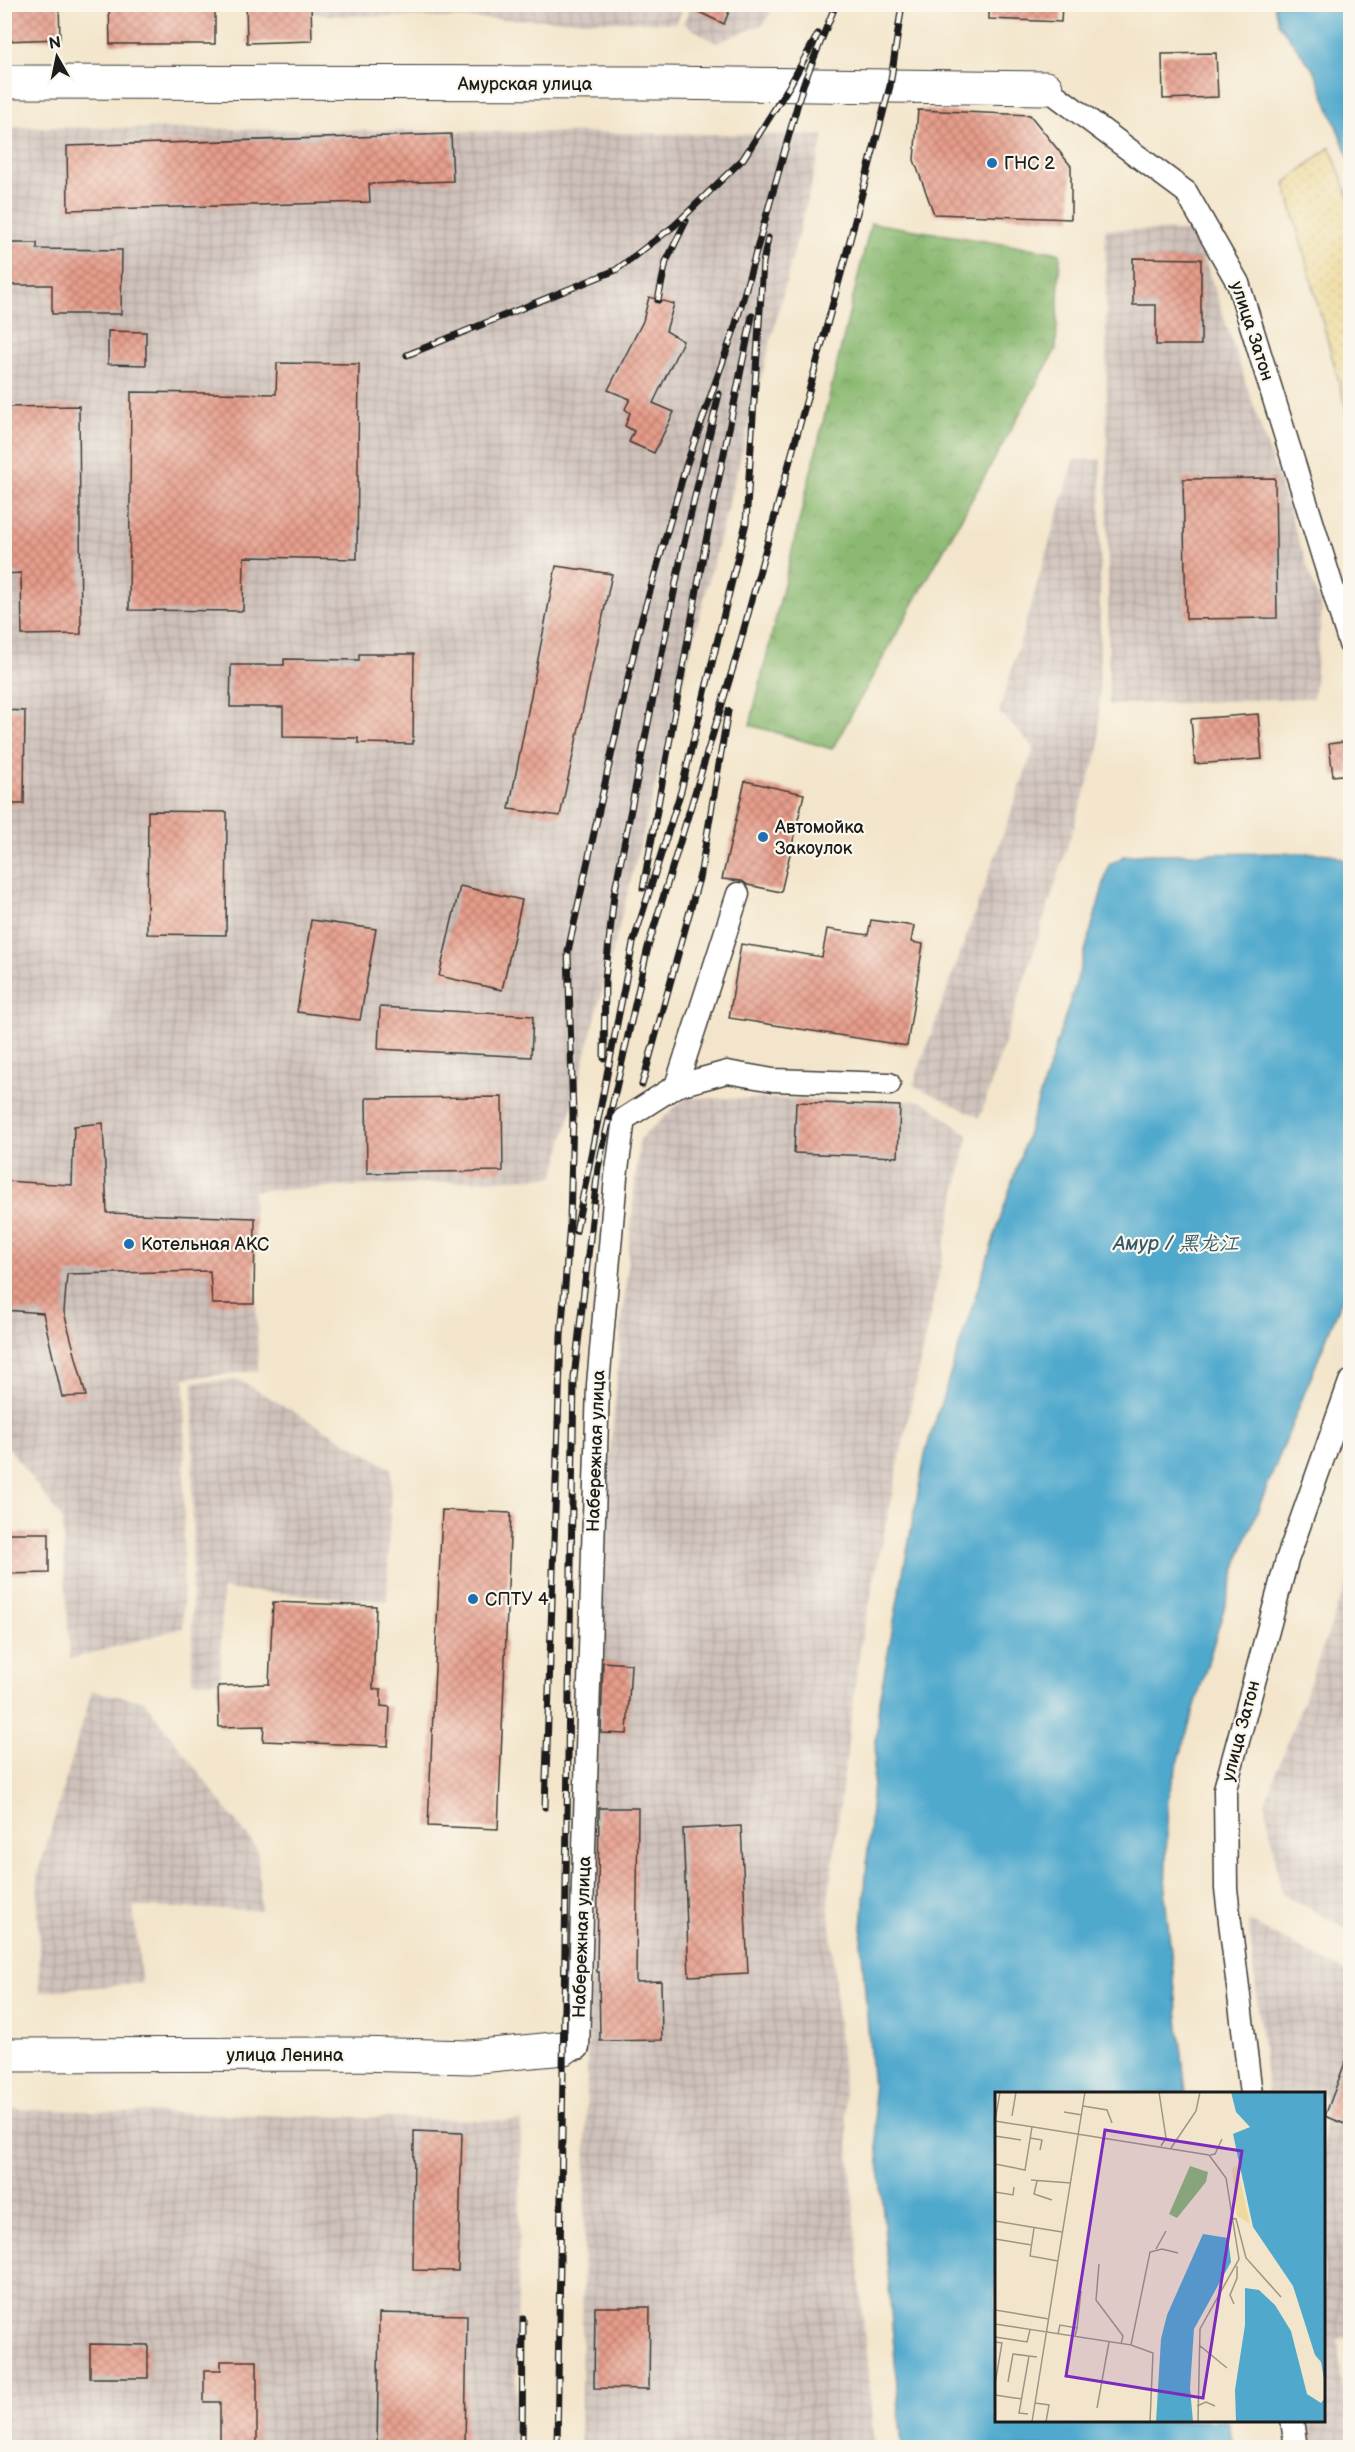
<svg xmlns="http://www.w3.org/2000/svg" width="1355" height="2452" font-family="'Balsamiq Sans','LXGW WenKai TC',sans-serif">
	<defs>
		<pattern id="industrial-grid" width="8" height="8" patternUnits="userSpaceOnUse" patternTransform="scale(1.5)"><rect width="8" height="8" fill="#cec1ba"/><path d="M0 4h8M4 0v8" fill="none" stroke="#b0a59f"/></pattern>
		<pattern id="forest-crowns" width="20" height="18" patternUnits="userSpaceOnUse" patternTransform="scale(1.5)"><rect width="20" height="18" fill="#8bb972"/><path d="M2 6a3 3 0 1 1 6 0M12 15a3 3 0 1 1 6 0" fill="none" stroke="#779e62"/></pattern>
		<pattern id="sand-dots" width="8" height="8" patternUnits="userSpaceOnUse" patternTransform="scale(1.5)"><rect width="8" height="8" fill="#eeda9e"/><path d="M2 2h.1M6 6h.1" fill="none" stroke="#ccba88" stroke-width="1.8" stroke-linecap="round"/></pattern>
		<pattern id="building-cross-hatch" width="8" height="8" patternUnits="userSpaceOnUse" patternTransform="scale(1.5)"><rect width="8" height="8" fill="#e79d8b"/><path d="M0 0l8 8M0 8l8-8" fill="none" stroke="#ba7f71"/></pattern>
	</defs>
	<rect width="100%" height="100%" fill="#fbf7ec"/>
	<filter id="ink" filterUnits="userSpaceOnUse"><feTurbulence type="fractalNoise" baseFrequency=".0167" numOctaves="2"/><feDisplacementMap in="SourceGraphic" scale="12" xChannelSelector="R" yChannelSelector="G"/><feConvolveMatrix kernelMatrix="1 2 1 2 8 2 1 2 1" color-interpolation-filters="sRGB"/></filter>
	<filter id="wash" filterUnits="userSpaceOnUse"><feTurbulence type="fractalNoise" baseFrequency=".008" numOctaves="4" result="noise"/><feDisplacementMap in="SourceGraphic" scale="24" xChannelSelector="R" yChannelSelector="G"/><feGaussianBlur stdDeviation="1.35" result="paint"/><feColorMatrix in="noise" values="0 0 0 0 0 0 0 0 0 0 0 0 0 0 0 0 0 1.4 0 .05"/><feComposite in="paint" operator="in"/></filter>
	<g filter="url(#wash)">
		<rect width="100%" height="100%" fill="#f3e5cb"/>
		<g fill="url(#industrial-grid)">
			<polygon points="267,5 685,5 676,23 323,15"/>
			<polygon points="692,5 774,5 764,24 716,43 683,23"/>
			<polygon points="5,127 824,135 554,1177 253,1191 258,1371 185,1378 183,1628 70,1659 62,1519 5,1443"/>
			<polygon points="1105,229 1195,231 1322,610 1313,698 1109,705"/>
			<polygon points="1101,459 1099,748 980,1118 913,1085 1034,748 999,712 1074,460"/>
			<polygon points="685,1098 923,1101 968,1135 860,1647 828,1900 874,2447 580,2448 596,1604 639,1140"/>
			<polygon points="239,1380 391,1468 387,1601 222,1589 220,1681 192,1682 193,1382"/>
			<polygon points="1350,1574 1350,1931 1282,1894 1265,1803"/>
			<polygon points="92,1691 144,1701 257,1849 261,1910 133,1907 142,1983 40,1992 37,1877"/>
			<polygon points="1248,1921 1350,1974 1350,2337 1337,2339 1350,2447 1309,2447 1306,2421 1324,2420 1324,2094 1268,2093"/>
			<polygon points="5,2109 521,2121 515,2447 5,2448"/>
		</g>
		<polygon fill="url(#forest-crowns)" stroke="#546a47" stroke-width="1.5" points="871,223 1060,253 1056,349 832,749 750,725"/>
		<polygon fill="url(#sand-dots)" stroke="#857b5d" stroke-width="1.5" points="1330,147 1350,200 1350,423 1285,183"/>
		<g fill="#50a9cd" stroke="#366274" stroke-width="1.5">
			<polygon points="1274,5 1350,5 1350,161 1315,72 1278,23"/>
			<polygon points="1313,853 1331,854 1349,862 1350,865 1350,1279 1241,1552 1168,1796 1165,1896 1186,2093 996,2094 996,2420 1227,2421 1234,2447 902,2447 861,1942 879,1701 926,1450 1077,980 1109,865 1124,856 1149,854"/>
		</g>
		<g id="blocks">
			<g fill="url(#building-cross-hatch)">
				<polygon points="4,4 59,4 60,39 4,41"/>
				<polygon points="109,4 215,4 215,44 110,44"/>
				<polygon points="246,4 311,4 312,41 247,43"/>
				<polygon points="682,4 732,4 724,24"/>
				<polygon points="989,4 1062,4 1061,22 989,19"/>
				<polygon points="1216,53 1218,97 1163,99 1162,54"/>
				<polygon points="918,110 1030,115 1071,166 1071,219 934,214 914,160"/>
				<polygon points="451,134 453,181 369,184 370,202 68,210 67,146"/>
				<polygon points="4,243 37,243 37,249 122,250 121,314 52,314 52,285 4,285"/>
				<polygon points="1133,258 1201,259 1201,345 1156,345 1156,305 1133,305"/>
				<polygon points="649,297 674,304 666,331 683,341 653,403 674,412 654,453 629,442 634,431 625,426 630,413 625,409 630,399 608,390 643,321"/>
				<polygon points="108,331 146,332 146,365 108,364"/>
				<polygon points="277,363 359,364 357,559 244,557 243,611 129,610 131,392 276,394"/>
				<polygon points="79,406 81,634 22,635 21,573 4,574 4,407"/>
				<polygon points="1275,478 1277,618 1186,619 1183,479"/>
				<polygon points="556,566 612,574 560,816 509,809"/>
				<polygon points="359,654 414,654 413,744 358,743 358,738 283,737 283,707 230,707 231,665 284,665 284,659 359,660"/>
				<polygon points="4,710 25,711 24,804 4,804"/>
				<polygon points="1258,714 1262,759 1195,764 1191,719"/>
				<polygon points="1350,741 1350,774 1333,776 1329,744"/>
				<polygon points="745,781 804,794 781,892 748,885 742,881 722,879"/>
				<polygon points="148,811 227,812 226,935 147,934"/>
				<polygon points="460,886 522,900 502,990 439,976"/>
				<polygon points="311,920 376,929 360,1020 297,1012"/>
				<polygon points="871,920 914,926 911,942 923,944 907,1046 729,1018 741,944 822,957 827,929 868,935"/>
				<polygon points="380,1007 533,1016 531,1057 378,1049"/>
				<polygon points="502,1097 503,1171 367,1173 366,1098"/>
				<polygon points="796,1102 900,1106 898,1157 794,1153"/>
				<polygon points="103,1123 107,1213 255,1218 254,1304 212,1304 210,1271 67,1274 64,1312 86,1396 62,1397 43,1313 4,1310 4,1181 72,1185 74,1126"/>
				<polygon points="442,1510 511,1513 498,1829 428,1826"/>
				<polygon points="4,1533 49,1533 49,1573 4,1574"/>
				<polygon points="273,1602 376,1606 373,1689 381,1689 381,1706 390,1707 388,1746 263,1741 264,1726 219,1727 218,1686 269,1684"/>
				<polygon points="603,1662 631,1664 627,1734 601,1733"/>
				<polygon points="599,1808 638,1808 636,1982 661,1981 662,2040 600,2041 599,1972 597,1972"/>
				<polygon points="741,1826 748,1973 689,1976 683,1829"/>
				<polygon points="1349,2052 1350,2053 1350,2126 1325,2116"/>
				<polygon points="414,2131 462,2133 458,2271 413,2270"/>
				<polygon points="595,2307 650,2307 649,2389 594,2388"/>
				<polygon points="379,2313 467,2315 465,2448 377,2448"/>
				<polygon points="90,2344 148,2345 148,2378 90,2378"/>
				<polygon points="221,2361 257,2361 257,2448 220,2448 220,2402 204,2402 204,2370 221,2370"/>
			</g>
		</g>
	</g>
	<g filter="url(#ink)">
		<use href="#blocks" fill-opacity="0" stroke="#3c3a36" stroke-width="1.5"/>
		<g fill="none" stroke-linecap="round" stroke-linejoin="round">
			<g stroke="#3c3a36" stroke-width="25">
				<g id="street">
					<polyline points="1046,88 1186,192 1238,283 1350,644"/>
					<polyline points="676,1086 738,894"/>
					<polyline points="564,2048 578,2048 598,1385 616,1177 624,1119 676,1086 727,1072 773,1080 889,1084"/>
					<polyline points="1251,2094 1226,1889 1225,1789 1287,1560 1350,1382"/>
					<polyline points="1292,2420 1296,2448"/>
				</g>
			</g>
			<g stroke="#3c3a36" stroke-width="35">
				<g id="secondary">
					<polyline points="4,82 663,83 1046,88"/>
					<polyline points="4,2055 357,2054 470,2057 564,2048"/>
				</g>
			</g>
			<use href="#street" stroke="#fff" stroke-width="22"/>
			<use href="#secondary" stroke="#fff" stroke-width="33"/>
			<g stroke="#1c1c1c" stroke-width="7">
				<g id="rail">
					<polyline points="658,300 666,262 686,221"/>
					<polyline points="407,355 616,270 674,226 743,159 790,85 818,34"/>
					<polyline points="643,888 704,551 752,316"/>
					<polyline points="604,1058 605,979 614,895 683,547 719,394"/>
					<polyline points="642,1085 701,871 728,711"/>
					<polyline points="576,1231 633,943 681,791 746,523 763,263 768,238"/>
					<polyline points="545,1807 561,1336 570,1222 573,1116 568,951 639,629 686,466 735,327 803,85 836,4"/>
					<polyline points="522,2448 523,2319"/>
					<polyline points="557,2448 574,1378 598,1168 648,947 736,658 845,259 890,86 902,4"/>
				</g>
			</g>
			<use href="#rail" stroke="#fbf7ec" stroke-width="4.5" stroke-dasharray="14" stroke-linecap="butt"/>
		</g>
	</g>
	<g fill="#1f6fb2" stroke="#fbf7ec" stroke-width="2">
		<circle cx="992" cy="163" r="6"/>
		<circle cx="763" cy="837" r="6"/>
		<circle cx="129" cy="1244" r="6"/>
		<circle cx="473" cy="1599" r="6"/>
	</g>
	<g text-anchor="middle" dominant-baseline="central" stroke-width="4.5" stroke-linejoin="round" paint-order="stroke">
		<g font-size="18" fill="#1c1c1c" stroke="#fbf7ec">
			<text x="525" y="84">Амурская улица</text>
			<text transform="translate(1252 331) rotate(72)">улица Затон</text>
			<text transform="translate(596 1451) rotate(-88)">Набережная улица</text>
			<text transform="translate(1241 1731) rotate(-75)">улица Затон</text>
			<text transform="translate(582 1937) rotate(-88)">Набережная улица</text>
			<text x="285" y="2055">улица Ленина</text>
		</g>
		<g font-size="18" fill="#1c1c1c" stroke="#fbf7ec" text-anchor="start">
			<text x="1004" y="163">ГНС 2</text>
			<text x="775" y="827">Автомойка<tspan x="775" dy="21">Закоулок</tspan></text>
			<text x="141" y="1244">Котельная АКС</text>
			<text x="485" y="1599">СПТУ 4</text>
		</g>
		<g font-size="20" font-style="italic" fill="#335b6c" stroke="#fbf7ec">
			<text x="1176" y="1244">Амур / 黑龙江</text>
		</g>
	</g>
	<g transform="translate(995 2092)">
		<rect width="330" height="330" fill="#f3e5cb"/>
		<path d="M195,74l18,6 -2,10 -29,36 -8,-4z" fill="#8bb972"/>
		<path d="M242,74l13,58 -13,-8 -5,-48z" fill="#eeda9e"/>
		<path d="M236,0h94v293l-4,-23 -6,-7 -22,-69 -40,-59 -20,-93 17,-7 -14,-15zM208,142l25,4 3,24 -37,67 -4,59 3,34h-37l5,-83 6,-24zM250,196l14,2 16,15 16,26 16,63 14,9 4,-5v24h-89l-1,-32 10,-65z" fill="#50a9cd"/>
		<path fill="none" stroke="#9d9585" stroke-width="1.5" d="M164,0l7,46 -5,8M88,14l24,4 5,13M69,20l18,3M17,24l4,-24M0,29l214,34M0,29l5,-29M0,44l26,4M35,46l12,2 -2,10M176,56l25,-37 4,-19M215,63l5,-1 7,-15M0,72l30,6 7,-43M36,88l40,3M42,89l-3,13 18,6M0,100l18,3 1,-8M236,126l5,1 10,39 35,39M0,129l67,11M39,136l-4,28 28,5M0,147l37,6M161,157l10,-18M104,172l-3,36 27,36 -2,8M239,212l-4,-9 7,-17v-12M0,218l54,9M0,232l136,21 19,-93 12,-3 16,4M82,236l4,-37M63,242l2,-9 17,3 -2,9M0,245l32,5 3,-12M0,250l7,1 -7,41M136,253l22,8 -3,69M204,253l28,23M13,290l5,-28 24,3M0,303l27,4M40,311l14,2 -3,17M202,314l9,-4 9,4M102,316l12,-66M33,322l-9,-1 10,-57M37,330l53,-330M203,330l2,-93 39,-70 -13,-81 -17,-23"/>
		<path fill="#7b2cbf" fill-opacity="0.15" stroke="#7b2cbf" stroke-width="3" d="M110,38l137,21 -39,247 -137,-22z"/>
		<rect width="330" height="330" fill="none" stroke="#1c1c1c" stroke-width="3"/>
	</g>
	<rect width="1355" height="2452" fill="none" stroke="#fbf7ec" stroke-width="24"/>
	<g transform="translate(57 57) rotate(351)" stroke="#fbf7ec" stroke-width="4.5" paint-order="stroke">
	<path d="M0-4.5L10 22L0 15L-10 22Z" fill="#1c1c1c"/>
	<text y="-9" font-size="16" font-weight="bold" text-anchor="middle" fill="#1c1c1c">N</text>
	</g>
</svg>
